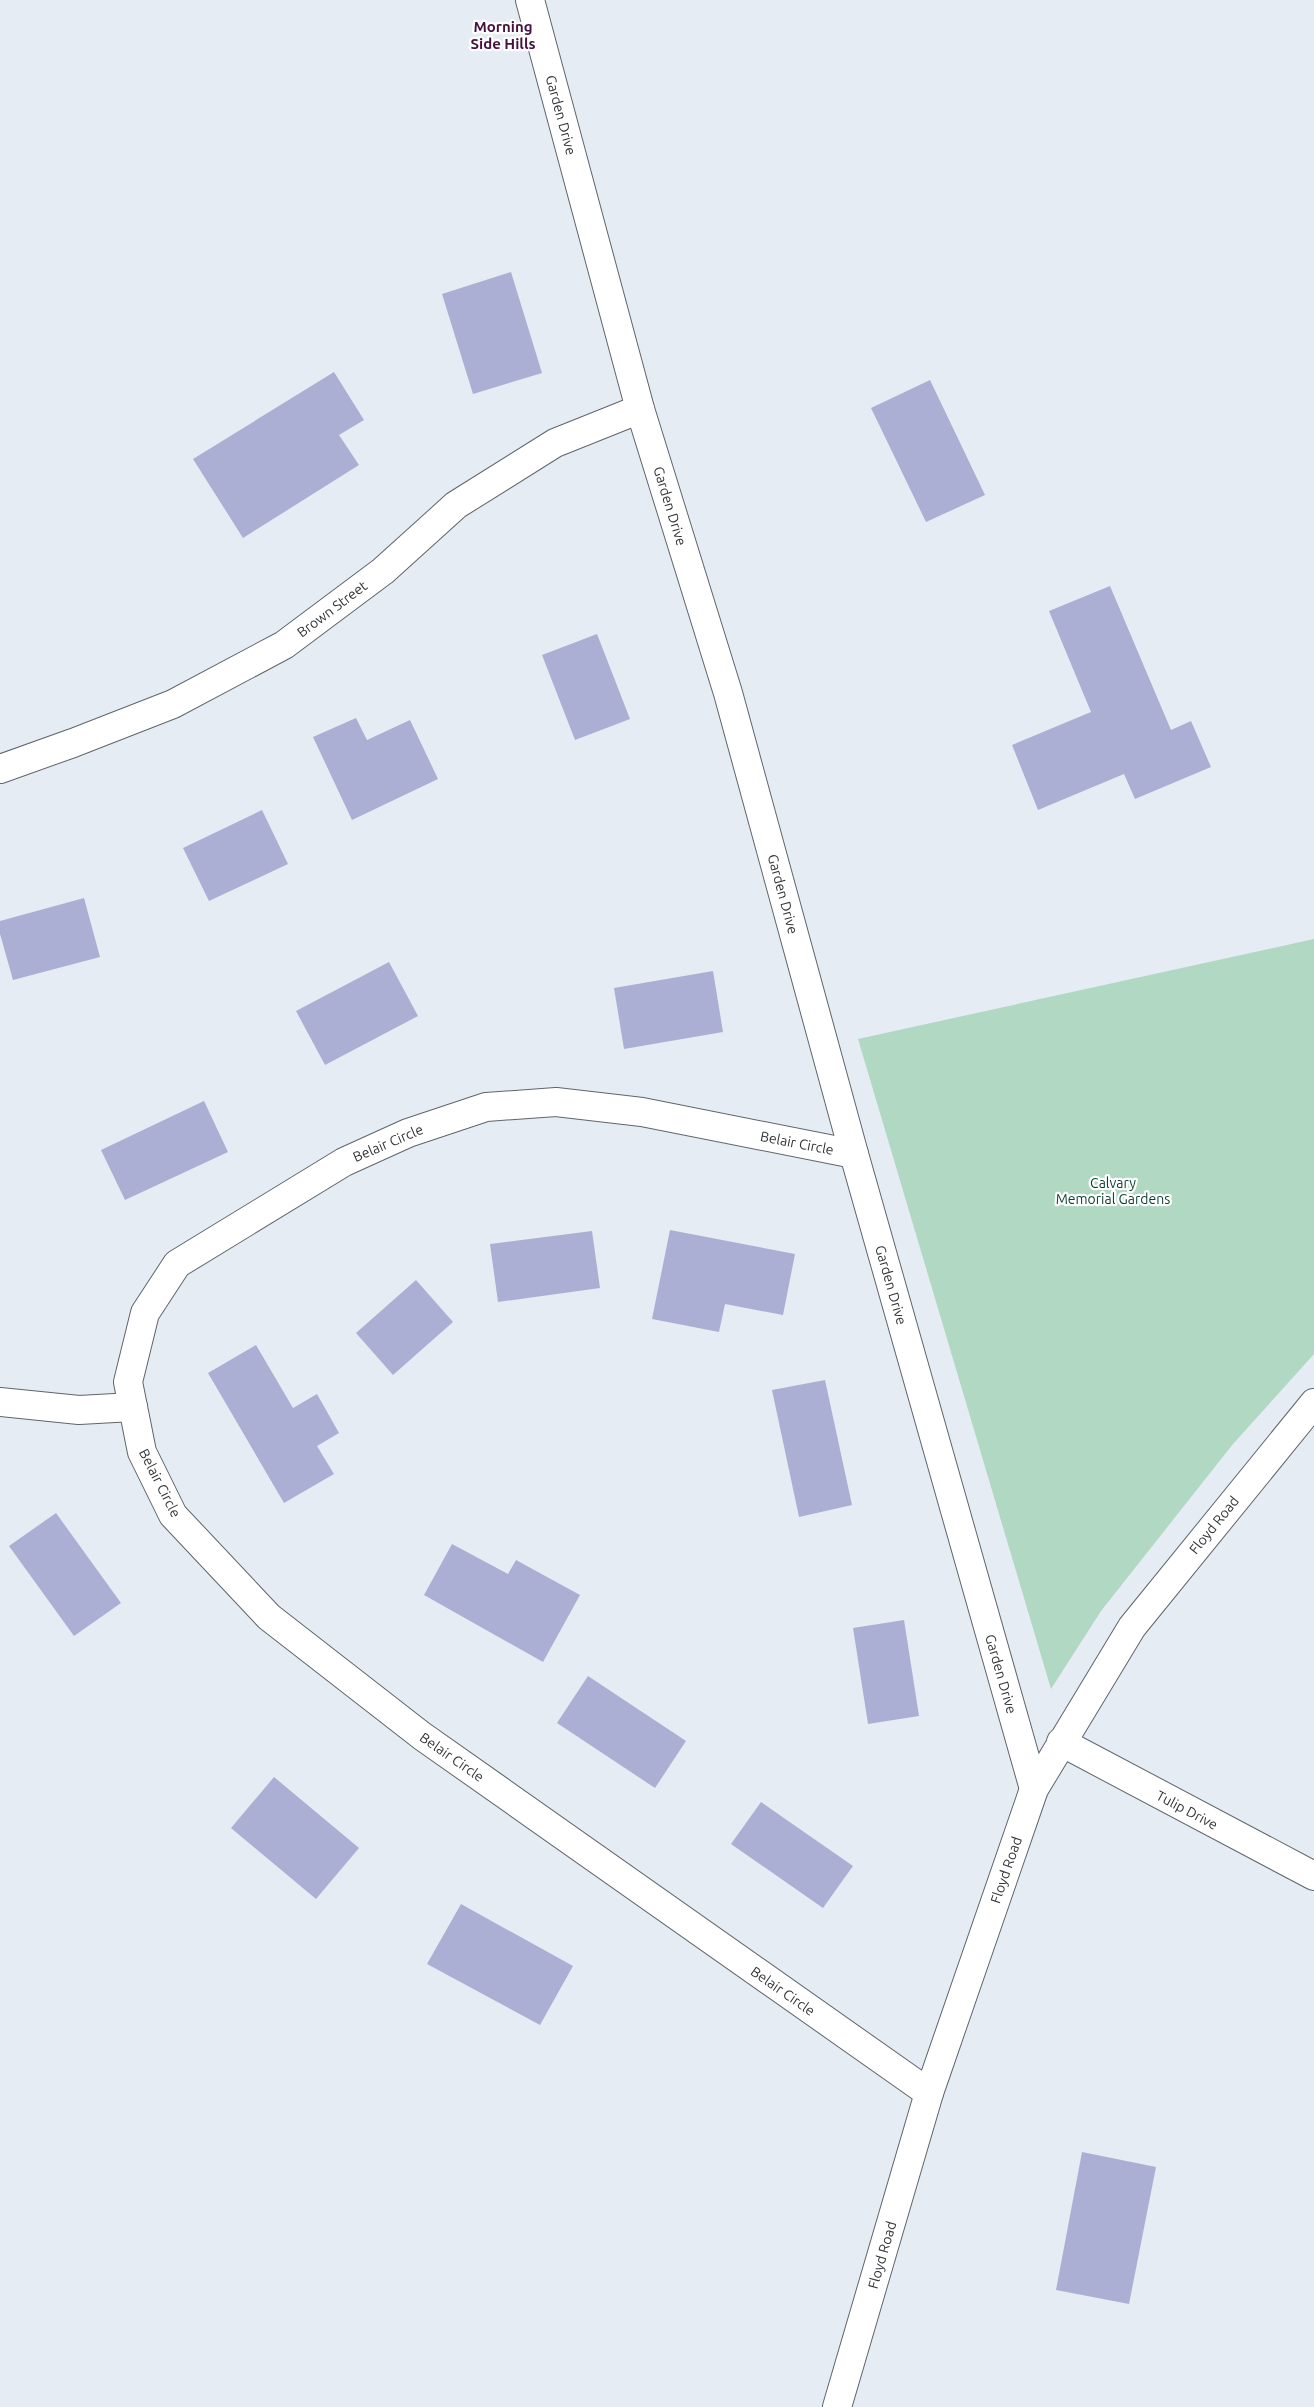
<svg xmlns="http://www.w3.org/2000/svg" width="1314" height="2407" font-family="Ubuntu,sans-serif">
	<rect width="100%" height="100%" fill="#e6ecf3"/>
	<polygon fill="#b0d8c2" points="1314,939 1314,1354 1233,1444 1101,1611 1051,1689 858,1039"/>
	<g fill="#acafd4">
		<polygon points="511,272 542,373 473,394 442,294"/>
		<polygon points="334,372 364,420 339,435 359,465 243,538 193,459"/>
		<polygon points="930,380 985,495 926,522 871,408"/>
		<polygon points="1110,586 1171,730 1191,721 1211,767 1135,799 1124,774 1038,810 1012,745 1091,712 1049,611"/>
		<polygon points="597,634 630,719 575,740 542,655"/>
		<polygon points="356,718 367,740 410,720 438,779 352,820 313,737"/>
		<polygon points="262,810 288,864 209,901 183,848"/>
		<polygon points="84,898 100,957 13,980 0,934 0,921"/>
		<polygon points="389,962 418,1016 325,1065 296,1011"/>
		<polygon points="713,971 723,1032 624,1049 614,988"/>
		<polygon points="204,1101 228,1152 125,1200 101,1150"/>
		<polygon points="670,1230 795,1254 783,1315 725,1304 719,1332 652,1319"/>
		<polygon points="592,1231 600,1288 498,1302 490,1244"/>
		<polygon points="416,1280 453,1322 393,1375 356,1333"/>
		<polygon points="256,1345 293,1408 317,1394 339,1433 317,1446 334,1474 284,1503 208,1373"/>
		<polygon points="825,1380 852,1505 799,1517 772,1390"/>
		<polygon points="56,1513 121,1603 74,1636 9,1546"/>
		<polygon points="452,1544 508,1574 516,1560 580,1595 543,1662 424,1595"/>
		<polygon points="904,1620 919,1716 868,1724 853,1628"/>
		<polygon points="588,1676 686,1741 655,1788 557,1723"/>
		<polygon points="274,1777 359,1848 316,1899 231,1828"/>
		<polygon points="761,1802 853,1866 823,1908 731,1844"/>
		<polygon points="461,1904 573,1966 540,2025 427,1964"/>
		<polygon points="1082,2152 1156,2167 1129,2304 1056,2290"/>
	</g>
	<g fill="none" stroke-linecap="round" stroke-linejoin="round">
		<g stroke="#60656b" stroke-width="30">
			<g id="street">
				<polyline points="530,0 640,409 728,693 854,1154 1034,1789"/>
				<polyline points="0,769 73,743 173,704 284,645 383,571 456,505 555,443 640,409"/>
				<polyline points="854,1154 642,1112 556,1102 486,1107 408,1133 344,1162 177,1264 145,1313 128,1382 142,1452 173,1515 269,1617 422,1736 929,2093"/>
				<polyline points="0,1402 79,1410 133,1407"/>
				<polyline points="1061,1742 1314,1876"/>
				<polyline points="837,2407 929,2093 1034,1789 1132,1627 1314,1403"/>
			</g>
		</g>
		<use href="#street" stroke="#fff" stroke-width="28"/>
	</g>
	<g text-anchor="middle" dominant-baseline="central" stroke-width="4.5" stroke-linejoin="round" paint-order="stroke">
		<g font-size="14" fill="#313336" stroke="#fff">
			<text transform="translate(561 115) rotate(75)">Garden Drive</text>
			<text transform="translate(670 506) rotate(73)">Garden Drive</text>
			<text transform="translate(332 609) rotate(-37)">Brown Street</text>
			<text transform="translate(783 894) rotate(75)">Garden Drive</text>
			<text transform="translate(388 1143) rotate(-23)">Belair Circle</text>
			<text transform="translate(797 1143) rotate(11)">Belair Circle</text>
			<text transform="translate(891 1285) rotate(74)">Garden Drive</text>
			<text transform="translate(160 1483) rotate(63)">Belair Circle</text>
			<text transform="translate(1214 1525) rotate(-51)">Floyd Road</text>
			<text transform="translate(1001 1674) rotate(74)">Garden Drive</text>
			<text transform="translate(452 1757) rotate(35)">Belair Circle</text>
			<text transform="translate(1187 1810) rotate(28)">Tulip Drive</text>
			<text transform="translate(1006 1870) rotate(-71)">Floyd Road</text>
			<text transform="translate(783 1991) rotate(35)">Belair Circle</text>
			<text transform="translate(882 2255) rotate(-74)">Floyd Road</text>
		</g>
		<g font-size="14" fill="#093f2a" stroke="#fff">
			<text x="1113" y="1183">Calvary<tspan x="1113" dy="16">Memorial Gardens</tspan></text>
		</g>
		<g font-size="15" font-weight="bold" fill="#441140" stroke="#fff">
			<text x="503" y="26">Morning<tspan x="503" dy="17">Side Hills</tspan></text>
		</g>
	</g>
</svg>
